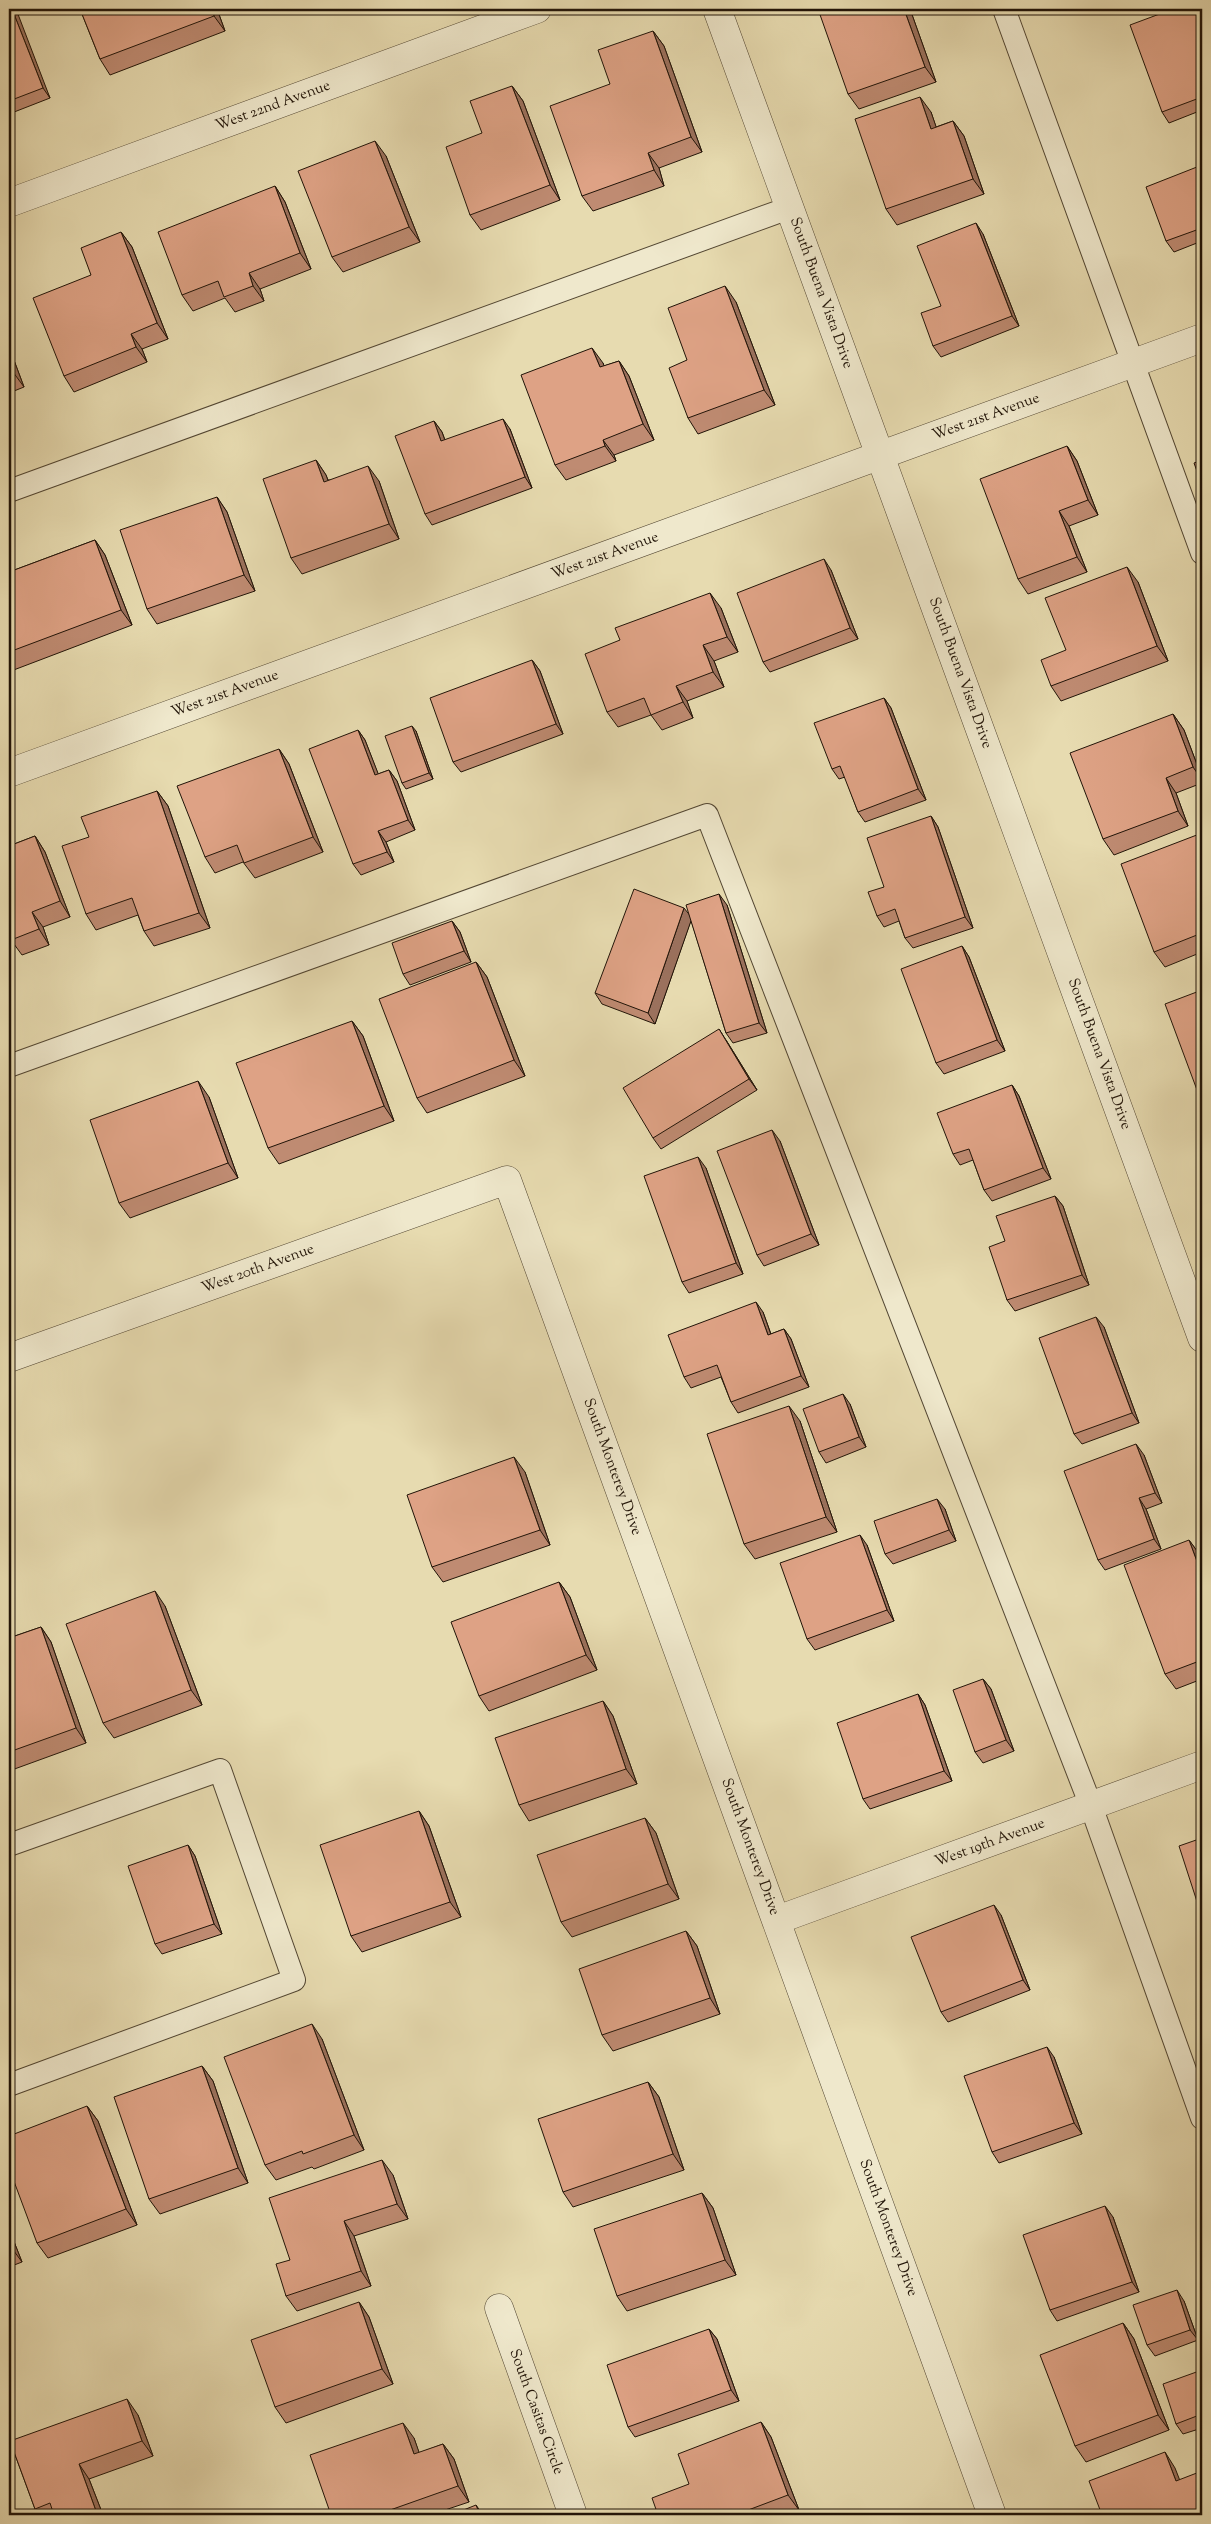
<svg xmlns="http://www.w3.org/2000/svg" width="1211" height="2524" font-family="'Sorts Mill Goudy',serif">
	<rect width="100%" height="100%" fill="#e7dbb0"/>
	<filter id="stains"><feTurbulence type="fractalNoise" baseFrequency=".004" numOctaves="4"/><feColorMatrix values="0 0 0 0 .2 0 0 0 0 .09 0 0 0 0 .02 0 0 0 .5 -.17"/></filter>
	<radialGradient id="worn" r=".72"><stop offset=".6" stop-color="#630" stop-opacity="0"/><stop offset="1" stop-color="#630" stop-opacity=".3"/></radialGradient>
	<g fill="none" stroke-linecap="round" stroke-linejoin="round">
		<g stroke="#524632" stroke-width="24">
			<g id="service">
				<polyline points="1004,9 1202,553"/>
				<polyline points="9,491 789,208"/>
				<polyline points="9,1066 707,815 1091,1806 1202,2118"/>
				<polyline points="9,1845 220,1770 294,1980 9,2085"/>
			</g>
		</g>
		<g stroke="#524632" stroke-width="29">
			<g id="minor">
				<polyline points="717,9 1202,1338"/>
				<polyline points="9,203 537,9"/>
				<polyline points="9,773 1202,338"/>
				<polyline points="9,1358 507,1180 992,2515"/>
				<polyline points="777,1920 1202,1765"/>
				<polyline points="499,2308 573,2515"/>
			</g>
		</g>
		<use href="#service" stroke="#efe8cc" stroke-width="22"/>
		<use href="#minor" stroke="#efe8cc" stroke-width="28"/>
	</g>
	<g fill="#bf8b72" stroke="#211408">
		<polygon points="9,9 50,98 9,114"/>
		<polygon points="80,9 217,9 225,31 110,75 100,59"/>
		<polygon points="910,9 936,82 859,109 848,94"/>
		<polygon points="1112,9 1122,9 1114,12"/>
		<polygon points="1202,9 1202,110 1169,123 1162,112"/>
		<polygon points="653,31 664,46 702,152 659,168 664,186 593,211 582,196 610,84"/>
		<polygon points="512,86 523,101 560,200 481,230 470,215 482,133"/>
		<polygon points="931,112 936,127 953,121 964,136 984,194 897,225 886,209"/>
		<polygon points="386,156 420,242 343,272 332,257"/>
		<polygon points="1202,165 1202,241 1174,252 1166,241"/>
		<polygon points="275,186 285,202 311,269 260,289 264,301 235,312 225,298 193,311 182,295"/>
		<polygon points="121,232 132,247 168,339 142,349 147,362 74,392 64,376 91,275"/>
		<polygon points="983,234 1019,326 941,357 933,346 941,306"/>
		<polygon points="736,302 775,405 698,434 688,418 687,360"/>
		<polygon points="9,347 24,387 9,393"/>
		<polygon points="619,361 629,376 654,440 614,455 616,461 566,480 555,465 603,363 604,366"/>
		<polygon points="434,421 442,432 445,440 510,429 532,488 432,525 425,514"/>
		<polygon points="1067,446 1077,461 1098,515 1069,526 1087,572 1028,594 1018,579"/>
		<polygon points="316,460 326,475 328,480 379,481 399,539 302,574 291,558"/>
		<polygon points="217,497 227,512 255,591 157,624 147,609"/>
		<polygon points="95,540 105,555 132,625 11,671 9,668 9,572"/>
		<polygon points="831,570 858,639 770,672 763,662"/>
		<polygon points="1138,582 1168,661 1061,701 1051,686"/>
		<polygon points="721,608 738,652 714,661 724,687 687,701 693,718 662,730 651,715 618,727 607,712 620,640"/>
		<polygon points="532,660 540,671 563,734 461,772 453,762"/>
		<polygon points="884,698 891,708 926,800 865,822 858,812 845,777 839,779 832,769"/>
		<polygon points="1173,714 1184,730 1202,778 1202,783 1176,793 1188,826 1114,855 1103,839"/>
		<polygon points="358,730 365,740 378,774 389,770 397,781 415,830 386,842 394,862 361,875 353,864"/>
		<polygon points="416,731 433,779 406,789 402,783"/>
		<polygon points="279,749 289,764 323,852 255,878 243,862 215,873 205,857"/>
		<polygon points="157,791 168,806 210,928 154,946 144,931 138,915 96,930 86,914 89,837"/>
		<polygon points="931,816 938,827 973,928 913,948 905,938 899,921 884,927 877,916 884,887"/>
		<polygon points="1202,833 1202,952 1165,967 1154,952"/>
		<polygon points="35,836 45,852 70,917 43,927 49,945 22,955 11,940 9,941 9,846"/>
		<polygon points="727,905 767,1033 733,1043 726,1033 691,920 655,1024 602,1004 595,993 690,915"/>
		<polygon points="452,921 460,932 471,962 410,985 403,974"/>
		<polygon points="962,946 969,957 1005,1051 944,1074 936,1063"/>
		<polygon points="476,962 487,977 525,1076 427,1113 417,1098"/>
		<polygon points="1202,990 1202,1097 1197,1090"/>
		<polygon points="352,1021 363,1036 394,1121 279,1164 268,1148"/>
		<polygon points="726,1040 757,1090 661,1149 653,1138"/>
		<polygon points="1012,1085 1019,1096 1051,1179 992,1201 984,1190 973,1160 960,1165 953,1154"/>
		<polygon points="209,1097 238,1178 130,1218 119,1203"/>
		<polygon points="780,1141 819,1245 764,1266 757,1255"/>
		<polygon points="706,1168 743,1274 689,1293 682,1282"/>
		<polygon points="1055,1196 1063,1206 1089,1285 1015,1311 1007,1300 1005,1241"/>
		<polygon points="763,1312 771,1334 784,1329 791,1339 809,1387 738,1413 731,1402 721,1377 691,1388 684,1377"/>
		<polygon points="1104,1327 1139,1423 1082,1444 1074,1434"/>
		<polygon points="850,1404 866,1447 826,1463 819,1452"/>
		<polygon points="800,1421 837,1532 755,1559 744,1544"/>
		<polygon points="1144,1455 1162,1503 1146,1509 1161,1549 1105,1570 1098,1560"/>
		<polygon points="525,1472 550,1545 443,1582 432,1567"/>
		<polygon points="945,1509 956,1541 893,1564 885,1554"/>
		<polygon points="1189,1540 1200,1555 1202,1561 1202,1679 1176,1689 1165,1674"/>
		<polygon points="867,1545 894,1621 815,1650 807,1639"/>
		<polygon points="559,1582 570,1597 597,1670 489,1711 479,1696"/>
		<polygon points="165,1606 202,1705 114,1738 103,1723"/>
		<polygon points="41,1627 51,1642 86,1743 9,1771 9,1638"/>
		<polygon points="983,1679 991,1689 1014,1751 983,1763 975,1752"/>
		<polygon points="918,1694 925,1705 952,1781 870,1809 863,1799"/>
		<polygon points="603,1701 613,1716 637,1784 529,1821 519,1805"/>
		<polygon points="419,1811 429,1826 461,1917 362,1952 351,1936"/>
		<polygon points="645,1818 656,1833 679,1899 572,1937 561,1922"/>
		<polygon points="188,1845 195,1856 222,1934 162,1954 155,1944"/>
		<polygon points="1001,1915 1030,1990 948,2022 941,2012"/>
		<polygon points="686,1931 697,1946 720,2014 613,2051 602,2035"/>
		<polygon points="322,2039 364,2150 314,2169 312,2167 276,2180 265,2165"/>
		<polygon points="1054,2057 1082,2134 999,2163 992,2152"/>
		<polygon points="202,2066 213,2081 248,2183 160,2214 149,2199"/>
		<polygon points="648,2082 659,2097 684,2170 573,2207 563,2192"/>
		<polygon points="87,2106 98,2121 137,2225 48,2258 37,2243"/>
		<polygon points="393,2175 408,2219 354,2236 371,2286 297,2311 286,2296 290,2260"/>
		<polygon points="702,2193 713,2208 736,2275 627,2311 617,2296"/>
		<polygon points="1113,2217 1139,2292 1057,2321 1050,2310"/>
		<polygon points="9,2229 22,2262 9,2267"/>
		<polygon points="1184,2301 1198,2340 1155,2356 1147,2345"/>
		<polygon points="359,2302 369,2317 393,2384 286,2423 275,2407"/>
		<polygon points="1123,2323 1134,2339 1169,2430 1086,2462 1075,2446"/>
		<polygon points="709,2329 717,2339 739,2401 635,2437 628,2427"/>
		<polygon points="1202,2370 1202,2428 1183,2434 1176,2424"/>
		<polygon points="138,2415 153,2456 89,2479 103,2515 39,2515 35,2509 10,2441"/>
		<polygon points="761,2422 771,2437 799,2510 785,2515 658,2515 689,2484"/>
		<polygon points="414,2438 419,2453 443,2444 454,2459 469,2502 430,2515 331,2515"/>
	</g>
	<g fill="#9b715d" stroke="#211408">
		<polygon points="12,9 16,9 50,98 43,88"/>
		<polygon points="212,9 217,9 225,31 214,16"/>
		<polygon points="904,9 910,9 936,82 925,67"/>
		<polygon points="653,31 664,46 702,152 691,137"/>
		<polygon points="512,86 523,101 560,200 550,185"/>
		<polygon points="920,97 931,112 942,144 931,129"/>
		<polygon points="953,121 964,136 984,194 973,179"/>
		<polygon points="375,141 386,156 420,242 409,227"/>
		<polygon points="648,153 659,168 664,186 654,170"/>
		<polygon points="275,186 285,202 311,269 300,253"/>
		<polygon points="976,223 983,234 1019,326 1012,316"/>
		<polygon points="121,232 132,247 168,339 157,323"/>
		<polygon points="249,273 260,289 264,301 253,286"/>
		<polygon points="725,286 736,302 775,405 764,390"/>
		<polygon points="131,334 142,349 147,362 136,347"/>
		<polygon points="9,347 24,387 13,372 9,360"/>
		<polygon points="592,348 603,363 611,383 600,367"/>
		<polygon points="619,361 629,376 654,440 643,424"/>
		<polygon points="503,419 510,429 532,488 525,477"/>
		<polygon points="434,421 442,432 449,452 441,441"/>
		<polygon points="603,440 614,455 616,461 605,446"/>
		<polygon points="1067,446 1077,461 1098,515 1088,500"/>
		<polygon points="316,460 326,475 334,497 324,482"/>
		<polygon points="368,466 379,481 399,539 389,524"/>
		<polygon points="217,497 227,512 255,591 244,575"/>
		<polygon points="1059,511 1069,526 1087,572 1077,557"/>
		<polygon points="95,540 105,555 132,625 121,610"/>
		<polygon points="824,559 831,570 858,639 850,628"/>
		<polygon points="1127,567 1138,582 1168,661 1157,646"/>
		<polygon points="710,593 721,608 738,652 727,637"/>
		<polygon points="703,645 714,661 724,687 713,672"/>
		<polygon points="532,660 540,671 563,734 556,724"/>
		<polygon points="676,686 687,701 693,718 683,702"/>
		<polygon points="884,698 891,708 926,800 918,789"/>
		<polygon points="1173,714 1184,730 1202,778 1202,780 1193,767"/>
		<polygon points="412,726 416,731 433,779 429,773"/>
		<polygon points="358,730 365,740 383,786 375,775"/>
		<polygon points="279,749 289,764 323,852 313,837"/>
		<polygon points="389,770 397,781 415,830 408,820"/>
		<polygon points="1166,778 1176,793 1188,826 1178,811"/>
		<polygon points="157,791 168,806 210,928 199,913"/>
		<polygon points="931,816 938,827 973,928 965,917"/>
		<polygon points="378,831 386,842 394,862 387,852"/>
		<polygon points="35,836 45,852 70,917 60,901"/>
		<polygon points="719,894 727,905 767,1033 759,1023"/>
		<polygon points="684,908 692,918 655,1024 648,1013"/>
		<polygon points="32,912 43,927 49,945 39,929"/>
		<polygon points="452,921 460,932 471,962 464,951"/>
		<polygon points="962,946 969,957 1005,1051 997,1040"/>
		<polygon points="476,962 487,977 525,1076 514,1060"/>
		<polygon points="352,1021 363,1036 394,1121 384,1106"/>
		<polygon points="719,1029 726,1040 757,1090 749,1079"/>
		<polygon points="198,1081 209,1097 238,1178 228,1163"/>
		<polygon points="1012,1085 1019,1096 1051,1179 1043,1168"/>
		<polygon points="772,1130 780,1141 819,1245 811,1234"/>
		<polygon points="698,1157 706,1168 743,1274 736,1263"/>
		<polygon points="1055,1196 1063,1206 1089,1285 1082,1275"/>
		<polygon points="756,1302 763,1312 775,1346 768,1335"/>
		<polygon points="1096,1317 1104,1327 1139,1423 1132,1413"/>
		<polygon points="784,1329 791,1339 809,1387 801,1376"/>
		<polygon points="843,1394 850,1404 866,1447 859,1437"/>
		<polygon points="789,1406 800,1421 837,1532 826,1517"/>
		<polygon points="1136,1444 1144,1455 1162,1503 1155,1493"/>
		<polygon points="514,1457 525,1472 550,1545 540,1530"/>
		<polygon points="1139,1498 1146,1509 1161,1549 1154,1539"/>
		<polygon points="937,1499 945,1509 956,1541 949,1530"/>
		<polygon points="860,1535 867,1545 894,1621 887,1610"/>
		<polygon points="1189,1540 1200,1555 1202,1561 1202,1575"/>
		<polygon points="559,1582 570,1597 597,1670 586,1655"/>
		<polygon points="155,1591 165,1606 202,1705 191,1690"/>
		<polygon points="41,1627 51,1642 86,1743 76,1728"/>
		<polygon points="983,1679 991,1689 1014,1751 1006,1740"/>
		<polygon points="918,1694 925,1705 952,1781 944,1771"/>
		<polygon points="603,1701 613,1716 637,1784 626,1769"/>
		<polygon points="419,1811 429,1826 461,1917 450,1902"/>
		<polygon points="645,1818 656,1833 679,1899 668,1884"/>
		<polygon points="188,1845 195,1856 222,1934 214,1924"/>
		<polygon points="994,1905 1001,1915 1030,1990 1023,1980"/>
		<polygon points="686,1931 697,1946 720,2014 710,1998"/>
		<polygon points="312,2024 322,2039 364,2150 354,2135"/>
		<polygon points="1047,2047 1054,2057 1082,2134 1074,2123"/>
		<polygon points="202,2066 213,2081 248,2183 238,2168"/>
		<polygon points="648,2082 659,2097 684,2170 673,2154"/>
		<polygon points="87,2106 98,2121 137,2225 126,2209"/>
		<polygon points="382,2160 393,2175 408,2219 397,2204"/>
		<polygon points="702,2193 713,2208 736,2275 725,2260"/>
		<polygon points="1105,2206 1113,2217 1139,2292 1132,2282"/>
		<polygon points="344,2221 354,2236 371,2286 361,2271"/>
		<polygon points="9,2229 22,2262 11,2247 9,2241"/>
		<polygon points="1177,2290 1184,2301 1198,2340 1190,2330"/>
		<polygon points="359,2302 369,2317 393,2384 382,2369"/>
		<polygon points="1123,2323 1134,2339 1169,2430 1158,2415"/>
		<polygon points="709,2329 717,2339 739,2401 731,2390"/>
		<polygon points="127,2399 138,2415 153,2456 142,2441"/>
		<polygon points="761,2422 771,2437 799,2510 788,2495"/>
		<polygon points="403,2423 414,2438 425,2469 414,2454"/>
		<polygon points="443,2444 454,2459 469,2502 458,2486"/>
		<polygon points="1165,2452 1175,2468 1186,2496 1176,2481"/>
		<polygon points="79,2464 89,2479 103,2515 99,2515 96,2511"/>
		<polygon points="476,2505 483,2515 480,2515"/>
	</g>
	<g fill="#dea285" stroke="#211408">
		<polygon points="9,9 12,9 43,88 9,101"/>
		<polygon points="80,9 212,9 214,16 100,59"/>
		<polygon points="818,9 904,9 925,67 848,94"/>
		<polygon points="1173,9 1202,9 1202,97 1162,112 1130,25"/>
		<polygon points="653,31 691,137 648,153 654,170 582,196 550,106 610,84 598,50"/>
		<polygon points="512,86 550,185 470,215 446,147 482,133 470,101"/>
		<polygon points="920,97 931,129 953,121 973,179 886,209 855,119"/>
		<polygon points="375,141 409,227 332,257 298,171"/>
		<polygon points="1202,165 1202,228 1166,241 1146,187"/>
		<polygon points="275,186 300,253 249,273 253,286 224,297 218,281 182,295 158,232"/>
		<polygon points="976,223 1012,316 933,346 921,313 941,306 917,246"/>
		<polygon points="121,232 157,323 131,334 136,347 64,376 33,298 91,275 81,248"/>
		<polygon points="725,286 764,390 688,418 669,368 687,360 668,308"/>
		<polygon points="592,348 600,367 619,361 643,424 603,440 605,446 555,465 521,375"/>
		<polygon points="9,360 13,372 9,373"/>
		<polygon points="503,419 525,477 425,514 395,436 434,421 441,441"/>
		<polygon points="1067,446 1088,500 1059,511 1077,557 1018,579 980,479"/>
		<polygon points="316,460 324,482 368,466 389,524 291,558 263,479"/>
		<polygon points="1202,460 1202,485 1194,463"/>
		<polygon points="217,497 244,575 147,609 120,530"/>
		<polygon points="95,540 121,610 9,652 9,572"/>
		<polygon points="824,559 850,628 763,662 737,593"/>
		<polygon points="1127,567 1157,646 1051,686 1041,660 1066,650 1045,598"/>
		<polygon points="710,593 727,637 703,645 713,672 676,686 683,702 651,715 644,698 607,712 585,654 620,640 615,628"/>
		<polygon points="532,660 556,724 453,762 430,698"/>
		<polygon points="884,698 918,789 858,812 840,766 832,769 814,723"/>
		<polygon points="1173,714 1193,767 1166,778 1178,811 1103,839 1070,753"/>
		<polygon points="412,726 429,773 402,783 385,736"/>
		<polygon points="358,730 375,775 389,770 408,820 378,831 387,852 353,864 309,749"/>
		<polygon points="279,749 313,837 244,863 237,845 205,857 177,786"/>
		<polygon points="157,791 199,913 144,931 132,898 86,914 62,846 89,837 81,817"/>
		<polygon points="931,816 965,917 905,938 895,909 877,916 868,892 884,887 867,838"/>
		<polygon points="1202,833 1202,899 1201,899 1202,902 1202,933 1154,952 1121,864"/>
		<polygon points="35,836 60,901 32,912 39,929 11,940 9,934 9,846"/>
		<polygon points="634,889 684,908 648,1013 595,993"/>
		<polygon points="719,894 759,1023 726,1033 686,905"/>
		<polygon points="452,921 464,951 403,974 392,943"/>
		<polygon points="962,946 997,1040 936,1063 901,969"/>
		<polygon points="476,962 514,1060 417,1098 379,999"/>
		<polygon points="1202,990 1202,1088 1197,1090 1165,1004"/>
		<polygon points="352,1021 384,1106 268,1148 236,1063"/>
		<polygon points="719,1029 749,1079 653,1138 623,1088"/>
		<polygon points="198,1081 228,1163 119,1203 90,1120"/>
		<polygon points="1012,1085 1043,1168 984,1190 969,1149 953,1154 937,1113"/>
		<polygon points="772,1130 811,1234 757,1255 717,1151"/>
		<polygon points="698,1157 736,1263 682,1282 644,1176"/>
		<polygon points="1055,1196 1082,1275 1007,1300 989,1247 1005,1241 996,1216"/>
		<polygon points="756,1302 768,1335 784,1329 801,1376 731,1402 717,1365 684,1377 668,1335"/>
		<polygon points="1096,1317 1132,1413 1074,1434 1039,1338"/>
		<polygon points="843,1394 859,1437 819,1452 803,1409"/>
		<polygon points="789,1406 826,1517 744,1544 707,1434"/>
		<polygon points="1136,1444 1155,1493 1139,1498 1154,1539 1098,1560 1064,1471"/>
		<polygon points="514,1457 540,1530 432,1567 407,1495"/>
		<polygon points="937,1499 949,1530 885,1554 874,1521"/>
		<polygon points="860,1535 887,1610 807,1639 780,1563"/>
		<polygon points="1189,1540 1202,1575 1202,1660 1165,1674 1124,1565"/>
		<polygon points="559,1582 586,1655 479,1696 451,1622"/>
		<polygon points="155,1591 191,1690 103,1723 66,1624"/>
		<polygon points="41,1627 76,1728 9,1752 9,1638"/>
		<polygon points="983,1679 1006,1740 975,1752 953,1690"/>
		<polygon points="918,1694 944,1771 863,1799 837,1723"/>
		<polygon points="603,1701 626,1769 519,1805 495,1738"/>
		<polygon points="419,1811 450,1902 351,1936 320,1845"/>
		<polygon points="645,1818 668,1884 561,1922 537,1855"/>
		<polygon points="1202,1819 1202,1830 1199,1820"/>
		<polygon points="1202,1838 1202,1914 1201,1914 1179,1846"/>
		<polygon points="188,1845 214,1924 155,1944 128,1866"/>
		<polygon points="994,1905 1023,1980 941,2012 911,1937"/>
		<polygon points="686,1931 710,1998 602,2035 579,1969"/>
		<polygon points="312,2024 354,2135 303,2154 302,2151 265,2165 224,2057"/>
		<polygon points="1047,2047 1074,2123 992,2152 964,2076"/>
		<polygon points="202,2066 238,2168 149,2199 114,2097"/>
		<polygon points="648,2082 673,2154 563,2192 538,2119"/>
		<polygon points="87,2106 126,2209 37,2243 9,2168 9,2136"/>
		<polygon points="382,2160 397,2204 344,2221 361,2271 286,2296 276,2264 290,2260 269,2198"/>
		<polygon points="702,2193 725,2260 617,2296 594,2229"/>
		<polygon points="1105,2206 1132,2282 1050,2310 1023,2235"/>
		<polygon points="1177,2290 1190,2330 1147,2345 1133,2305"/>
		<polygon points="359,2302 382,2369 275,2407 251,2340"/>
		<polygon points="1123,2323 1158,2415 1075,2446 1040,2355"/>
		<polygon points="709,2329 731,2390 628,2427 607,2365"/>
		<polygon points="1202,2370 1202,2414 1176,2424 1163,2384"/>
		<polygon points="127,2399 142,2441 79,2464 96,2511 85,2515 54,2515 50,2503 35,2509 10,2441"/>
		<polygon points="761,2422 788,2495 735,2515 658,2515 652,2498 689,2484 678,2454"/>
		<polygon points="403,2423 414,2454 443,2444 458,2486 376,2515 331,2515 310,2455"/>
		<polygon points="1165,2452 1176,2481 1202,2471 1202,2515 1102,2515 1089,2481"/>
		<polygon points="476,2505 480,2515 451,2515"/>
	</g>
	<g text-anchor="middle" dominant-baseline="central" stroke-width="4" stroke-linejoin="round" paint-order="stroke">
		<g font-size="15" fill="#211408" stroke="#efe8cc">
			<text transform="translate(273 106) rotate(-20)">West 22nd Avenue</text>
			<text transform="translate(821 293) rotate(70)">South Buena Vista Drive</text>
			<text transform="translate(986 417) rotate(-20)">West 21st Avenue</text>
			<text transform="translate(605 556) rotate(-20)">West 21st Avenue</text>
			<text transform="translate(960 673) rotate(70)">South Buena Vista Drive</text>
			<text transform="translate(225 694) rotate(-20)">West 21st Avenue</text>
			<text transform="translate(1099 1054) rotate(70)">South Buena Vista Drive</text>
			<text transform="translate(258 1269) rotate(-20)">West 20th Avenue</text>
			<text transform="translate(612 1467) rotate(70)">South Monterey Drive</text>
			<text transform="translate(990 1843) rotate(-20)">West 19th Avenue</text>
			<text transform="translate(750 1847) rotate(70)">South Monterey Drive</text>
			<text transform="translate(888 2228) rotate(70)">South Monterey Drive</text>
			<text transform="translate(536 2412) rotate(70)">South Casitas Circle</text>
		</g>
	</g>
	<rect width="1211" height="2524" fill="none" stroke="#e7dbb0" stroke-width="30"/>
	<rect x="10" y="10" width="1191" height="2504" fill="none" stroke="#211408" stroke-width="2.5"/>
	<rect x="15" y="15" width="1181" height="2494" fill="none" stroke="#211408"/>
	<rect width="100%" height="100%" filter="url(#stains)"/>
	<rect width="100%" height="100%" fill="url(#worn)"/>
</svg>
